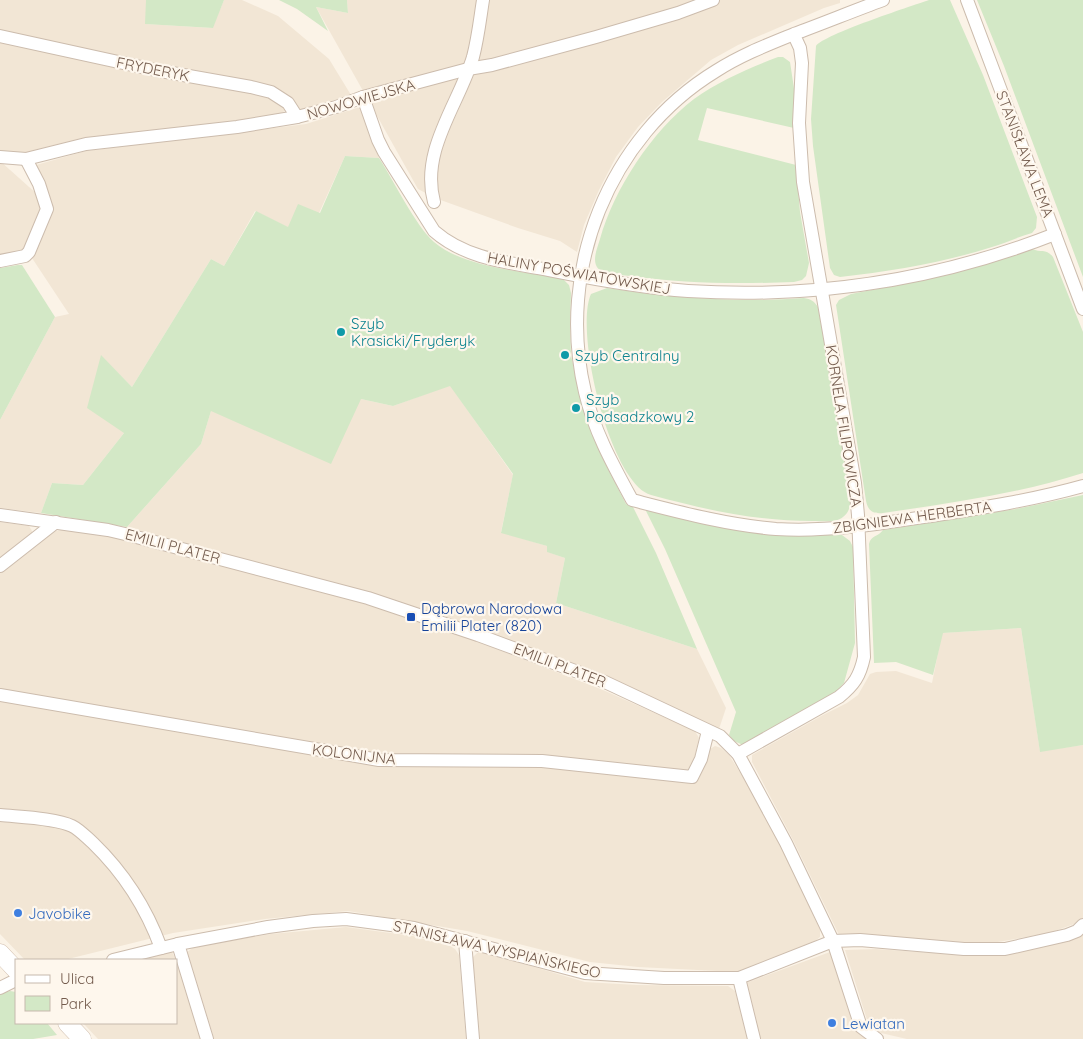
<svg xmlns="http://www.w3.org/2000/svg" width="1083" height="1039" font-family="Quicksand,sans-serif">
	<rect width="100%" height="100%" fill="#fbf3e7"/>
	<g fill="#f2e6d5">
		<polygon points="0,0 146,0 146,24 212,28 224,0 242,0 278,16 329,59 351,95 301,110 288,97 152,68 0,31"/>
		<polygon points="347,0 840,0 840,3 824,8 738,45 711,60 662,102 638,127 616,157 599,190 584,225 577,252 560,241 518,228 435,198 418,189 316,7 348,13"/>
		<polygon points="0,41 154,77 251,90 270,94 287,110 277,115 26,154 0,153"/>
		<polygon points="360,107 379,158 345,156 319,213 288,228 255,211 224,266 211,259 132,387 101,356 124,433 83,485 52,483 41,513 0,508 0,420 55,317 69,314 32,258 50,206 36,165 86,151 306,124"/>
		<polygon points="0,161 38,195 43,206 25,250 0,258"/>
		<polygon points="450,385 513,475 501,532 547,546 548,552 565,558 556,603 697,649 726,708 719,729 370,593 127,527 201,444 211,411 361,399 393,406"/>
		<polygon points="0,522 29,526 32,531 32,537 0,560"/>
		<polygon points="61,530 73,530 135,541 366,604 476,641 603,690 695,731 699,738 692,768 688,771 382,756 0,691 0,571 50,532"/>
		<polygon points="1021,628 1040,751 1083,745 1083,918 1077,923 1049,933 992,943 964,944 839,935 793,840 752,762 752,755 823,715 847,703 858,695 870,674 876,672 896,671 932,683 942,633"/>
		<polygon points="0,699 381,765 543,767 684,781 710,749 715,746 721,748 729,755 743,777 780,844 820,930 820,937 814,942 737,972 638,967 590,962 467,931 348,911 265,919 173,933 64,960 25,960 0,934"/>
		<polygon points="346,927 413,936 450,946 455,949 459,955 466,1039 214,1039 187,952 194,947 271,934"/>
		<polygon points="1083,934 1083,1039 907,1039 881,1033 868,1023 845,950 876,949 963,955 1073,938"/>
		<polygon points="165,950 172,952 176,960 129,960"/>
		<polygon points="484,952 585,982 637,985 728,986 735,991 748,1039 479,1039 472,958 477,953"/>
		<polygon points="830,952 868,1039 760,1039 746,983"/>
		<polygon points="176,961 203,1039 98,1039 83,1023 176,1023"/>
	</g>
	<g fill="#d3e8c6">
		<polygon points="146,0 224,0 213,28 145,24"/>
		<polygon points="279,0 347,0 348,13 316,7 328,31 297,9"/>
		<path d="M929,0h21l33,75 54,142 -1,11 -4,5c-14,4 -27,10 -40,14 -50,16 -100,24 -152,30l-6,-2 -4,-7 -17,-122 -2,-27 5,-73c9,-12 93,-39 113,-46z"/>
		<polygon points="977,0 1083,0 1083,277 1004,66"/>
		<path d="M778,57h5l7,5 5,33 -1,33 -87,-20 -9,32 98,25 4,47 9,51 -3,13 -4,4 -8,2c-54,2 -109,2 -163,-6 -9,-1 -22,-1 -30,-5 -11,-7 -4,-22 -1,-32 14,-50 52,-108 94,-140 25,-18 55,-31 84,-42z"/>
		<path d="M345,156l34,2c15,23 36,67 55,84 30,26 90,29 129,37l6,6 2,8 -1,30 1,32 12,54 12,32 15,32 16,31 7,3 23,46 41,96 -141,-46 9,-45 -18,-6v-6l-46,-13 12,-59 -63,-88 -57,20 -32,-7 -30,65 -120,-53 -10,33 -74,83 -86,-14 11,-30 31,2 41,-52 -37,-25 14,-53 31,32 79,-128 13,7 32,-55 32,16 10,-23 22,9z"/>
		<path d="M1032,249c9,4 14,-1 21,8l30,75v141c-65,21 -133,30 -200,40 -10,1 -15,-2 -17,-12l-30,-196 3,-5 12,-6 77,-15z"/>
		<polygon points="18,265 22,265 55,317 0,420 0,268"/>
		<path d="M607,288c65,10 131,15 197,10 7,1 10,3 14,9l31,175c1,11 5,27 -6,35 -7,6 -21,4 -30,4 -58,0 -106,-11 -162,-26 -41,-12 -77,-164 -60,-201z"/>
		<path d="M1083,495v250l-43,7 -19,-124 -78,5 -10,42 -37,-13 -22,1 -5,-119c2,-9 9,-7 14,-14l133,-21z"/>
		<polygon points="648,509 842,535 850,541 853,547 855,643 844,683 834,694 743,745 734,741 729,735 736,712 665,549 646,511"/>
		<polygon points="10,991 16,992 16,1023 47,1023 57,1035 33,1039 0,1039 0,994"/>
	</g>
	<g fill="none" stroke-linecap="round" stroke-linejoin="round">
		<g stroke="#ccbcad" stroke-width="14">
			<g id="street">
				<path d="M883,0c-30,11 -59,23 -89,34 -27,11 -53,21 -78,37 -108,66 -160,199 -131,321 9,39 28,73 47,108 47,12 95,25 144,29 53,3 103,-5 155,-13 51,-8 102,-16 152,-30"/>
				<polyline points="967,0 1083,309"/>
				<polyline points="0,36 155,70 251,87 271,92 288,103 297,117"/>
				<path d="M363,97l15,43 6,12 50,79c33,29 78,32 120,40 45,9 89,17 134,20 126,8 250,-11 367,-57"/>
				<polyline points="0,157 26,159 86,144 237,127 297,117 336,107 363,97 468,69 492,65 596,37 678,13 713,0"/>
				<path d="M434,202c-14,-52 25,-98 39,-145 5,-19 7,-38 10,-57"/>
				<polyline points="0,261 25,256 29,252 47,209 39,184 26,159"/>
				<polyline points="0,515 108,530 125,534 368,598 478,635 605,682 720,736 738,754 786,843 833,941 861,1027 877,1039"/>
				<polyline points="0,566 56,522"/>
				<polyline points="0,695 379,760 542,761 692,777 701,759 708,731"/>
				<path d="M738,754l101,-57c15,-12 21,-21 25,-40l-6,-142 -3,-32 -52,-301 -4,-59 3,-60 -2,-15 -6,-13"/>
				<path d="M0,815c19,2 56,3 72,11 8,4 14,11 21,17 31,30 53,64 68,105"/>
				<polyline points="465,941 473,1039"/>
				<polyline points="178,944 207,1039"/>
				<polyline points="113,960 178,944 268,927 313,921 346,919 414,928 585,973 664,978 739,978 833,941 860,940 964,949 1005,949 1067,935 1077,931 1083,925"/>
				<polyline points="739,978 754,1039"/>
				<polyline points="0,988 16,980"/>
			</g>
		</g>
		<g stroke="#cfbcab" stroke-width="19">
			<g id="secondary">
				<polyline points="0,953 16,970"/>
				<polyline points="67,1023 82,1039"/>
			</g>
		</g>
		<use href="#street" stroke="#fff" stroke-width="12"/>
		<use href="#secondary" stroke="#fff" stroke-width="18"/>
	</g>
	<g fill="#0f9aa8" stroke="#fef7ed" stroke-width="2">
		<circle cx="341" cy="332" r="5"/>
		<circle cx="565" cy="355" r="5"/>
		<circle cx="576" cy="408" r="5"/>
	</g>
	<rect fill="#1a4fb4" stroke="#fef7ed" stroke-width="2" x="406" y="612" width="10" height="10" rx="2.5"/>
	<g fill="#3f7fe0" stroke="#fef7ed" stroke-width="2">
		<circle cx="18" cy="913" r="5"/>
		<circle cx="832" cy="1023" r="5"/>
	</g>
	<g text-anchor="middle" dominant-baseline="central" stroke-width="4.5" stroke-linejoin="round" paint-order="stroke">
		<g font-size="15" fill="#735b4d" stroke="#fef7ed">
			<text transform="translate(153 69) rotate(11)">FRYDERYK</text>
			<text transform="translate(361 99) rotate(-16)">NOWOWIEJSKA</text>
			<text transform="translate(1025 154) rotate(69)">STANISŁAWA LEMA</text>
			<text transform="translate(579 273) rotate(10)">HALINY POŚWIATOWSKIEJ</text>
			<text transform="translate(844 426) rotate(81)">KORNELA FILIPOWICZA</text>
			<text transform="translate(912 517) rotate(-8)">ZBIGNIEWA HERBERTA</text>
			<text transform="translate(173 546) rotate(15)">EMILII PLATER</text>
			<text transform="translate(560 665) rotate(21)">EMILII PLATER</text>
			<text transform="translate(354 754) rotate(7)">KOLONIJNA</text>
			<text transform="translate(497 949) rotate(13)">STANISŁAWA WYSPIAŃSKIEGO</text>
		</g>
		<g font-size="15" fill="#0d838f" stroke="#fef7ed" text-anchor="start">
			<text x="351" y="323">Szyb<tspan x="351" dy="17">Krasicki/Fryderyk</tspan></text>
			<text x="575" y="355">Szyb Centralny</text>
			<text x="586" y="399">Szyb<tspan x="586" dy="17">Podsadzkowy 2</tspan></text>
		</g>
		<g font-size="15" fill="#164399" stroke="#fef7ed" text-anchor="start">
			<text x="421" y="608">Dąbrowa Narodowa<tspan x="421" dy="17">Emilii Plater (820)</tspan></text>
		</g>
		<g font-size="15" fill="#366cbe" stroke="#fef7ed" text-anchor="start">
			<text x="28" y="913">Javobike</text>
			<text x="842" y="1023">Lewiatan</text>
		</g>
	</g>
	<rect x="15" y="959" width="162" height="65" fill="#fef7ed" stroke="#c6b9ad"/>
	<rect x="25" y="975" width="25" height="8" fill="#ffffff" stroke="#c6b9ad"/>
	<text x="60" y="984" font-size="15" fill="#735b4d">Ulica</text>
	<rect x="25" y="996" width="25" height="15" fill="#d3e8c6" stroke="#c6b9ad"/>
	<text x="60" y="1009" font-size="15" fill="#735b4d">Park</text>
</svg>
